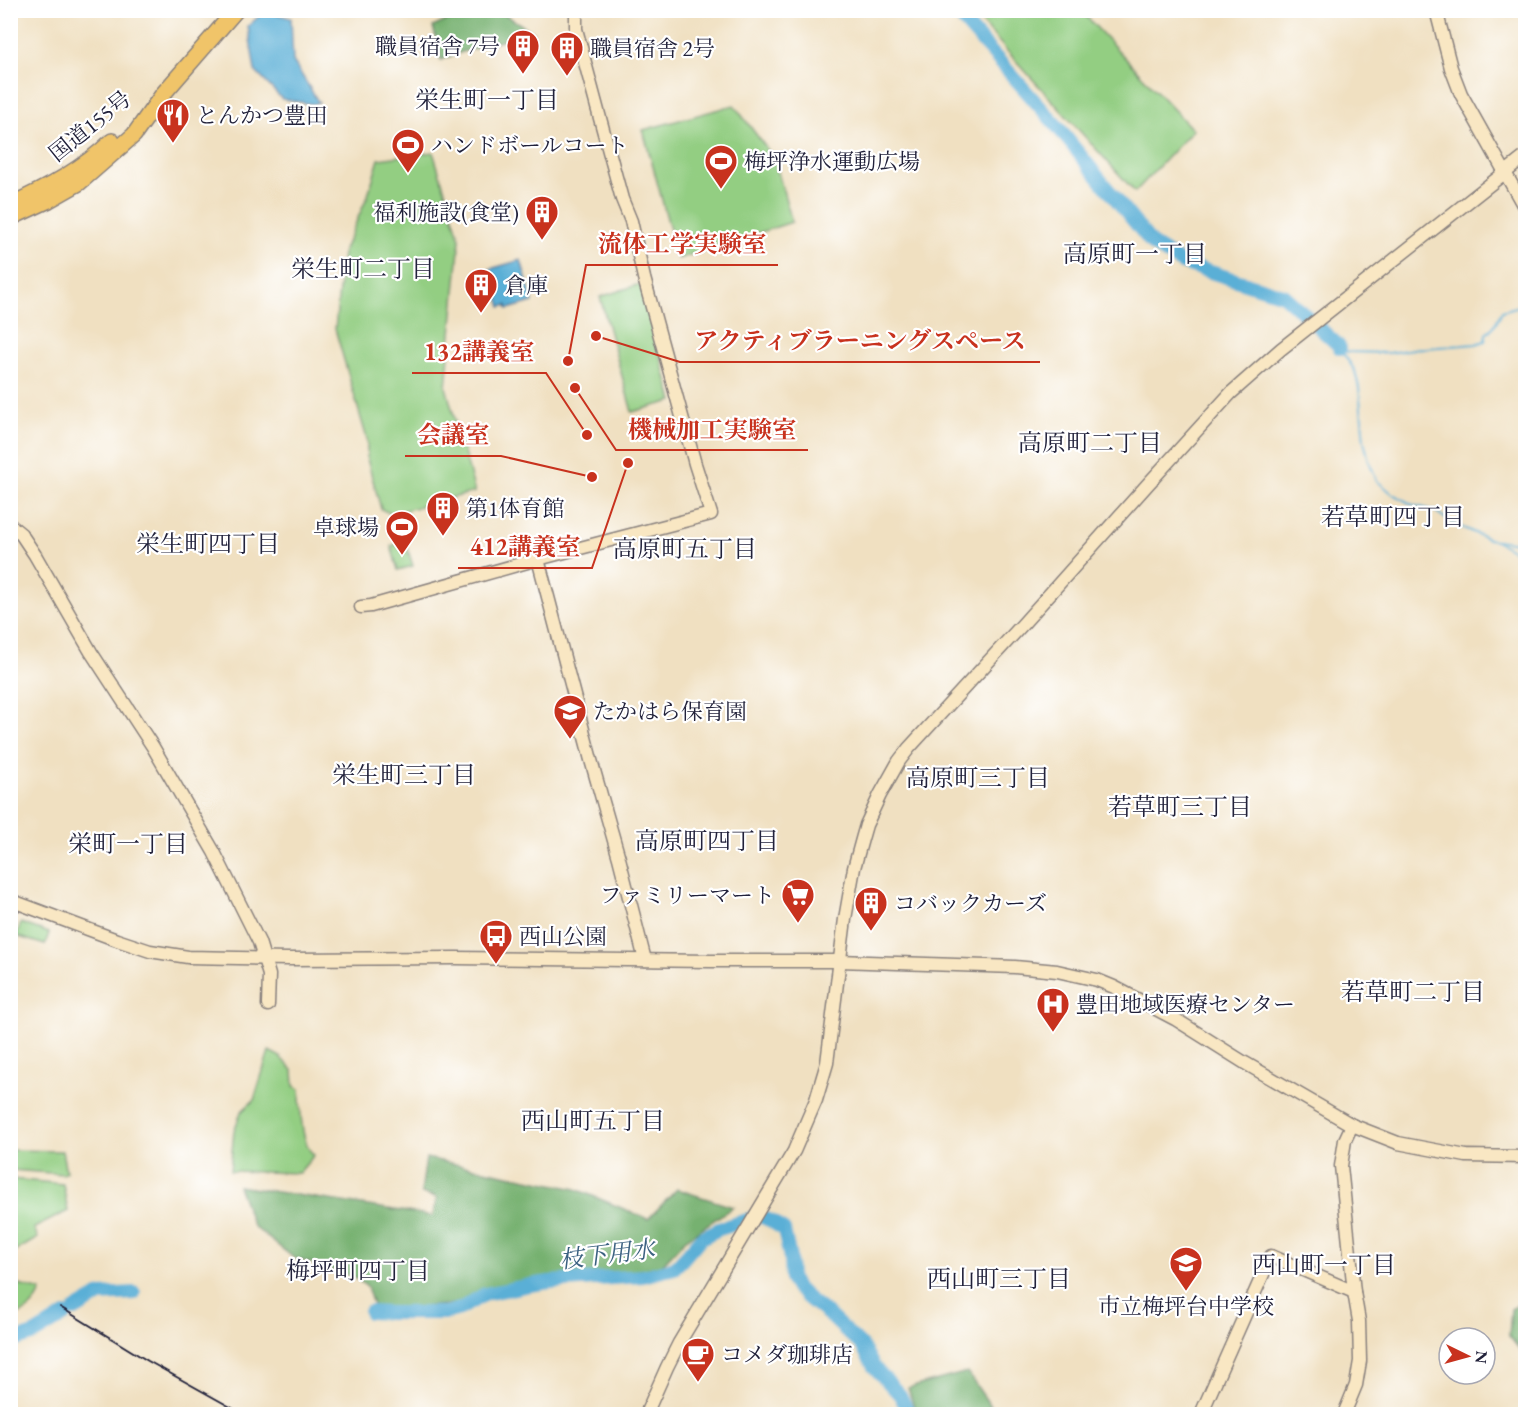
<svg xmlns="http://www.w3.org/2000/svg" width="1536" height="1425" font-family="'EB Garamond','Noto Serif JP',serif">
	<rect width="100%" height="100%" fill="#fff"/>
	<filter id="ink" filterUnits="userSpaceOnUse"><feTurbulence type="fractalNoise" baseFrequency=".0167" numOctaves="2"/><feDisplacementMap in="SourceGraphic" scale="12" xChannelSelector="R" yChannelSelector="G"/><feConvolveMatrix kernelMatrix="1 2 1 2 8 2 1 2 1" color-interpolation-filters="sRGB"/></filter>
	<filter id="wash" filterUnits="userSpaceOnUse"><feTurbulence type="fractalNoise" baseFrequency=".008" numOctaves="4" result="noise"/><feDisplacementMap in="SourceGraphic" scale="24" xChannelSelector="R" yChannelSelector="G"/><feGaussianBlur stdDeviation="1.35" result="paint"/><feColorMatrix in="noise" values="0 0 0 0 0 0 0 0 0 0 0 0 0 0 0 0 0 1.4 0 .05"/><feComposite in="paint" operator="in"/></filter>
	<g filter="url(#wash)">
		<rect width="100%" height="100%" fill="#f0e0c1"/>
		<g fill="#93ce82" stroke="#5a785e" stroke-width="1.5">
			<polygon points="972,11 1081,11 1193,130 1135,192 1007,51"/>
			<polygon points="734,105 774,158 792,222 678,259 643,130"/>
			<polygon points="433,152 460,239 446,387 475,492 391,514 381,509 367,459 367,439 335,329 343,252 368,195 379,159"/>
			<polygon points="637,285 641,286 673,401 632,412 600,297"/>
			<polygon points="405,541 413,566 398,570 391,546"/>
			<polygon points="21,923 49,933 45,945 16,936"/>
			<path d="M269,1051l10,5 14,14 1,16 6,3c0,16 1,56 14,66l-15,18 -69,-2 4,-40 7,-19 13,-12z"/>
			<polygon points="11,1150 62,1151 66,1172 63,1174 11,1170"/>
			<polygon points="11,1179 63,1184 68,1211 34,1228 38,1238 11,1254"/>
			<path d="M10,1281l6,3 25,7c-7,17 -13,20 -30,27z"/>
		</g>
		<g fill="#76b170" stroke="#4c6a56" stroke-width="1.5">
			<polygon points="450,11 499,11 533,32 459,53 441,60 433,27 452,18"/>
			<polygon points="426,1158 576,1189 648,1219 677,1189 733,1207 685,1240 662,1265 589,1282 531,1280 480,1302 375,1311 367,1287 354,1277 294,1258 253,1226 238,1186 433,1216 437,1197 421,1193"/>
			<polygon points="1519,1304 1525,1304 1525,1356 1509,1336 1511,1309"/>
			<polygon points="967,1372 996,1414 916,1414 908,1388"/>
		</g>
		<g fill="#5aafd6" stroke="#3e6888" stroke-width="1.5">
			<polygon points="265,11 291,18 293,61 319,103 312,104 282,99 255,71 248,26"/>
			<polygon points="521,260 533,302 508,309 507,305 501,307 490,269"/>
		</g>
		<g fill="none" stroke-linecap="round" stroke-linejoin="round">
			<g stroke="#5aafd6" stroke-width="2">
				<polyline points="1340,348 1355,371 1359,388 1364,441 1369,461 1377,481 1393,494 1413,505 1435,511 1453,524 1468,530 1488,539 1526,544"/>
				<polyline points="1340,348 1348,352 1389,353 1413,349 1476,344 1485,341 1486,334 1494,326 1502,311 1526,304"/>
				<polyline points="1496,541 1526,558"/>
			</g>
			<g stroke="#5aafd6" stroke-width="14">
				<polyline points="954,10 1056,125 1153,245 1182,263 1283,295 1337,344 1340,348"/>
				<polyline points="75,1310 100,1295 134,1293"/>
				<polyline points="370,1312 390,1313 445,1313 460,1309 485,1294 530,1285 550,1282 643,1276 674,1268 683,1259 701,1238 719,1229 760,1216 771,1221 784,1230 790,1258 791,1279 796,1287 805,1296 830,1316 862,1346 874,1367 900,1395 909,1414"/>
				<polyline points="10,1342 34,1334 65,1315"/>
			</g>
		</g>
	</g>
	<g filter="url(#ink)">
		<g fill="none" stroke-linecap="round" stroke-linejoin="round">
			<g stroke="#89817e" stroke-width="15">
				<g id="secondary">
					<polyline points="1436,10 1451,68 1461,94 1526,210"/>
					<polyline points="10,525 21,534 35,555 91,652 153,747 214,852 259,942 269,975 268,1005"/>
					<polyline points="538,559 591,760 619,858 645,960"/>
					<polyline points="361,607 371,606 538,559 711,514 695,464 644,278 631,221 622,199 598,111 576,29 576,10"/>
					<polyline points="10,900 117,940 150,951 188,957 288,959 456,958 711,961 839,961 1015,967 1057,971 1097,980 1114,987 1175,1019 1245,1063 1352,1125 1398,1143 1466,1156 1526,1157"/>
					<polyline points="646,1414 667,1367 679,1343 794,1151 816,1100 827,1063 845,919 854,868 862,839 866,825 880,795 899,761 909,748 1022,625 1148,484 1231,393 1281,349 1526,156"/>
					<polyline points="1201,1414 1271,1256 1354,1292"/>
					<polyline points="1344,1414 1356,1385 1360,1361 1359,1321 1354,1292 1341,1166 1345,1140 1352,1125"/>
				</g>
			</g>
			<g stroke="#89817e" stroke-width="18">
				<g id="highway">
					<path d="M10,205c37,-17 73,-36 102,-64"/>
					<polyline points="10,218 49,200 79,183 134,135 163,94 236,10"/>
				</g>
			</g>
			<use href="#secondary" stroke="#f9e7c3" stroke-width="12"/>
			<use href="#highway" stroke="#f0c469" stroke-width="15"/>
			<polyline stroke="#22223b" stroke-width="2" points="60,1307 148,1361 243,1414"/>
		</g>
	</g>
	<defs>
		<g id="building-pin" transform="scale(1.725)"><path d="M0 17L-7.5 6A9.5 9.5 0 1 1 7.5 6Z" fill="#c8321e" stroke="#fff"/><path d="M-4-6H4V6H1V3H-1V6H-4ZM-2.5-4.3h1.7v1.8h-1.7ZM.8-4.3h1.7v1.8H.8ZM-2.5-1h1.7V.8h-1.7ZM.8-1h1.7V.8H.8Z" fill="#fff"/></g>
		<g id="restaurant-pin" transform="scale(1.725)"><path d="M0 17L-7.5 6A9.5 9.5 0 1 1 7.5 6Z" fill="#c8321e" stroke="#fff"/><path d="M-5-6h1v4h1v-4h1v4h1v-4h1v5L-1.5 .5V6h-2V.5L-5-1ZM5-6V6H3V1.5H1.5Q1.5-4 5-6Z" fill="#fff"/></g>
		<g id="stadium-pin" transform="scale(1.725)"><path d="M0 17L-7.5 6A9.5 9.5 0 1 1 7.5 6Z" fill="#c8321e" stroke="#fff"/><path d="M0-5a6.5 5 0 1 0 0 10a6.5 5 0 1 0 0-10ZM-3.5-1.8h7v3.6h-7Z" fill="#fff"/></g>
		<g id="school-pin" transform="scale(1.725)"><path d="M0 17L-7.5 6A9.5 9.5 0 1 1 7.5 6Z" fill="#c8321e" stroke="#fff"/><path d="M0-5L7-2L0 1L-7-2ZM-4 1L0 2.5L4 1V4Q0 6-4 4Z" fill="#fff"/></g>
		<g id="supermarket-pin" transform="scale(1.725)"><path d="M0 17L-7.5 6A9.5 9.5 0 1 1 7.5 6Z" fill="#c8321e" stroke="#fff"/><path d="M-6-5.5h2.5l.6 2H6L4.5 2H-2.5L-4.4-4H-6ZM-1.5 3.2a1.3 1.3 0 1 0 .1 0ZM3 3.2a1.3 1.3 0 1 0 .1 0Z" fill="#fff"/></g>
		<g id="bus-pin" transform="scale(1.725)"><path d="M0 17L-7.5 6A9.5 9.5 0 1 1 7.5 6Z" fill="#c8321e" stroke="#fff"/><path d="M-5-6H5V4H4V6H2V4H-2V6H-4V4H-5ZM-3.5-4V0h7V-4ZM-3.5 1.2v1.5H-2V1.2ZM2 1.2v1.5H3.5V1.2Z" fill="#fff"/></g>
		<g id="hospital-pin" transform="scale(1.725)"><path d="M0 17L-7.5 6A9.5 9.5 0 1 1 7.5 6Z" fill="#c8321e" stroke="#fff"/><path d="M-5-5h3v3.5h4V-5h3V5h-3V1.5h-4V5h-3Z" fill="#fff"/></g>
		<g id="cafe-pin" transform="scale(1.725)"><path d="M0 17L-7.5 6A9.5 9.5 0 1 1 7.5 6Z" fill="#c8321e" stroke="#fff"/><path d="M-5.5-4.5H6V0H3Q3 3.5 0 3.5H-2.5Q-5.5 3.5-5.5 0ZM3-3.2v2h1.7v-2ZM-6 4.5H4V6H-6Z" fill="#fff"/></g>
	</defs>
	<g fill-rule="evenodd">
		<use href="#building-pin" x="523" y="46"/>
		<use href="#building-pin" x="567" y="48"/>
		<use href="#restaurant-pin" x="173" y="115"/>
		<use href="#stadium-pin" x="408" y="145"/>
		<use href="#stadium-pin" x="721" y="161"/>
		<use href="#building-pin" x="542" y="212"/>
		<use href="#building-pin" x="481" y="285"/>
		<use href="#building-pin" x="443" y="508"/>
		<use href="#stadium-pin" x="402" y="527"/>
		<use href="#school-pin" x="570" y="711"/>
		<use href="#supermarket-pin" x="798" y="895"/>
		<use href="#building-pin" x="871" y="903"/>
		<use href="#bus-pin" x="496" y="936"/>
		<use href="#hospital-pin" x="1053" y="1004"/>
		<use href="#school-pin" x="1186" y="1263"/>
		<use href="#cafe-pin" x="698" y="1354"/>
	</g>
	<g text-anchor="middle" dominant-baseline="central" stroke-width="4.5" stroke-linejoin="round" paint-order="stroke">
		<g font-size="22" fill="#22223b" stroke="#fff" text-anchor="start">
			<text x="500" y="46" text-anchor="end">職員宿舎 7号</text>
			<text x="590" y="48">職員宿舎 2号</text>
			<text x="196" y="115">とんかつ豊田</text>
			<text x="431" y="145">ハンドボールコート</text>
			<text x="744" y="161">梅坪浄水運動広場</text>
			<text x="519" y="212" text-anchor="end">福利施設(食堂)</text>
			<text x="504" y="285">倉庫</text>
			<text x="466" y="508">第1体育館</text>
			<text x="379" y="527" text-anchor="end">卓球場</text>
			<text x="593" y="711">たかはら保育園</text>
			<text x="775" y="895" text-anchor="end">ファミリーマート</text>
			<text x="894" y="903">コバックカーズ</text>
			<text x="519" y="936">西山公園</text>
			<text x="1076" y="1004">豊田地域医療センター</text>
			<text x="1186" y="1306" text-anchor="middle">市立梅坪台中学校</text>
			<text x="721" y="1354">コメダ珈琲店</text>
		</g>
		<g font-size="22" fill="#22223b" stroke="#fff">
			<text transform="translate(90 126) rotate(-39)">国道155号</text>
		</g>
		<g font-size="24" fill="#22223b" stroke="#fff">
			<text x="487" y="99">栄生町一丁目</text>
			<text x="1135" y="253">高原町一丁目</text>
			<text x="363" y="268">栄生町二丁目</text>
			<text x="1090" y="442">高原町二丁目</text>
			<text x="1393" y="516">若草町四丁目</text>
			<text x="208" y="543">栄生町四丁目</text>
			<text x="685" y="548">高原町五丁目</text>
			<text x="404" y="774">栄生町三丁目</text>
			<text x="978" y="777">高原町三丁目</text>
			<text x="1180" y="806">若草町三丁目</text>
			<text x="707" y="840">高原町四丁目</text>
			<text x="128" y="843">栄町一丁目</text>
			<text x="1413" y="991">若草町二丁目</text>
			<text x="593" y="1120">西山町五丁目</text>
			<text x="1324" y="1264">西山町一丁目</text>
			<text x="358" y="1270">梅坪町四丁目</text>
			<text x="999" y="1278">西山町三丁目</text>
		</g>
		<g font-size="24" font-style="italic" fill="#3b6181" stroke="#fff">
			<text transform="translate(607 1254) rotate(-7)">枝下用水</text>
		</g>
	</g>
	<path fill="none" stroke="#c8321e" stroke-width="2" d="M568 361L586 265H778M596 336L680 362H1040M587 435L546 373H412M575 388L616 450H808M592 477L501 456H405M628 463L592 568H458"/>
	<g fill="#c8321e" stroke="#fff" stroke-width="2">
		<circle cx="568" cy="361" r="6"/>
		<circle cx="596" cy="336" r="6"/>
		<circle cx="587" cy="435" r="6"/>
		<circle cx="575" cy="388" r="6"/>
		<circle cx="592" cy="477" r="6"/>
		<circle cx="628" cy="463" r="6"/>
	</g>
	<g font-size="24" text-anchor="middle" font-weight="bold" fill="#c8321e" stroke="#fff" stroke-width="4.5" stroke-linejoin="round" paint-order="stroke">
		<text x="682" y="252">流体工学実験室</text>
		<text x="860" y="349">アクティブラーニングスペース</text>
		<text x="479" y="360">132講義室</text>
		<text x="712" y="438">機械加工実験室</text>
		<text x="453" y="443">会議室</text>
		<text x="525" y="555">412講義室</text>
	</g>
	<rect width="1536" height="1425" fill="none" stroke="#fff" stroke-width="36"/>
	<g transform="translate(1467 1356) rotate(95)"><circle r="28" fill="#ffffff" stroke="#a7a7b1" stroke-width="1.5"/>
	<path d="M0-4.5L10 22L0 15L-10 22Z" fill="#c8321e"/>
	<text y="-9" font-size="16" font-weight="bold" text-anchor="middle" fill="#22223b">N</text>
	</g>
</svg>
